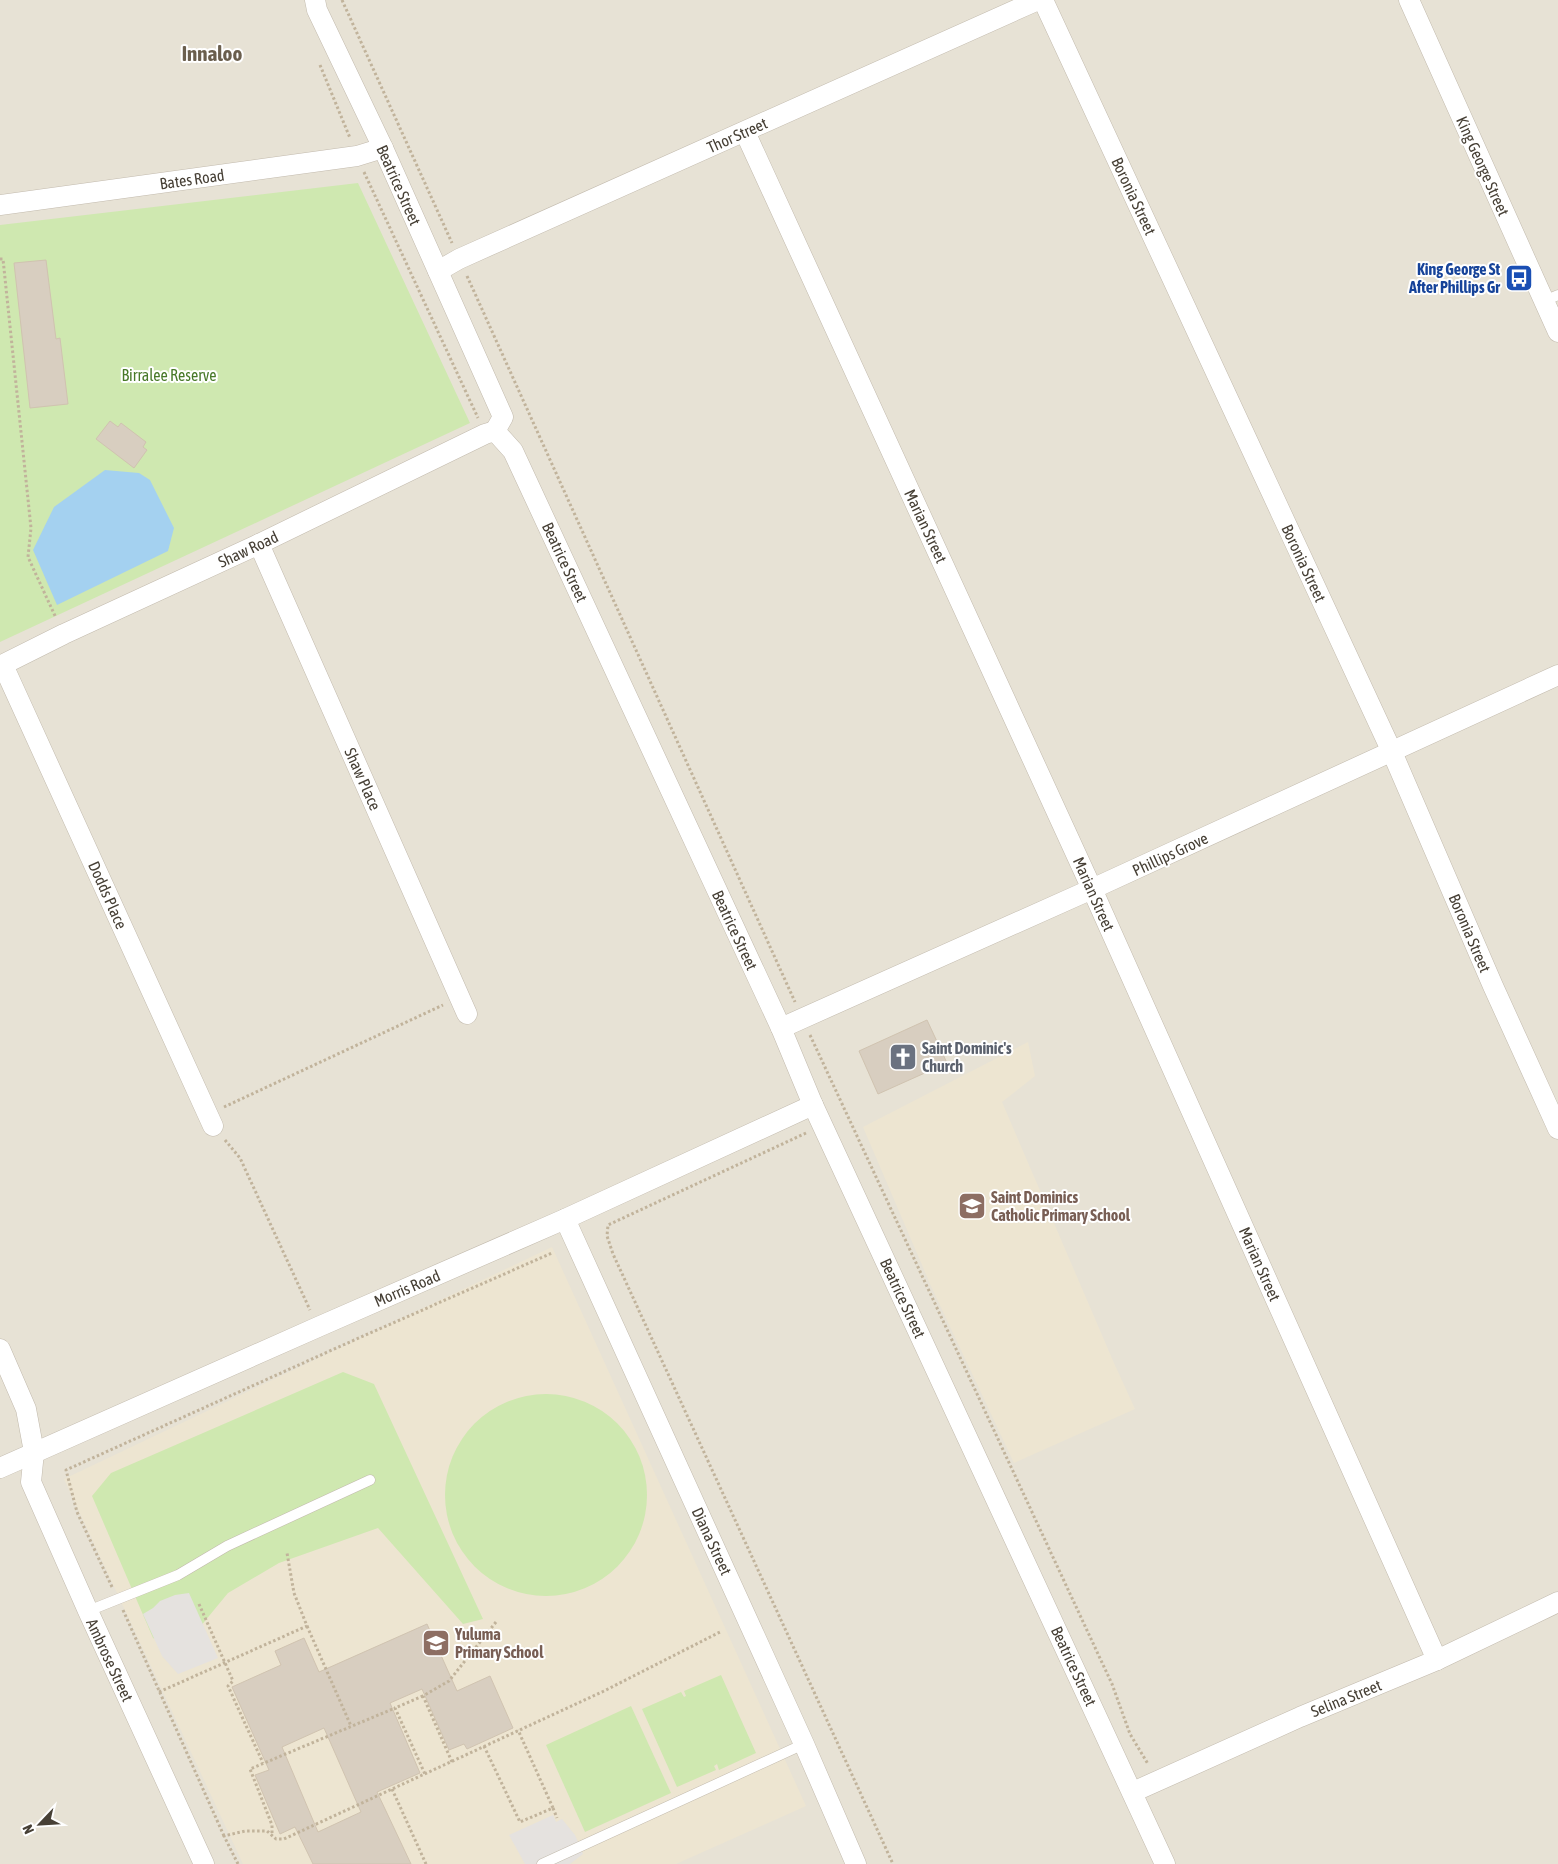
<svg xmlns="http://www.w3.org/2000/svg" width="1558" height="1864" font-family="'Asap Condensed',sans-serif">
	<rect width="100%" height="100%" fill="#f4f0e7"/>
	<rect fill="#e7e2d5" x="0" y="0" width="1558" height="1864"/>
	<g fill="#ede5d1">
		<polygon points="1028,1042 1035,1076 1002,1102 1114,1363 1135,1409 1014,1463 931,1286 863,1127"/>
		<polygon points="552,1247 806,1806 676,1864 243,1864 64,1479"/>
	</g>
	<g fill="#cfe8b0">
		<polygon points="358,183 470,423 0,642 0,225"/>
		<polygon points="343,1372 374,1384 483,1619 463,1624 378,1528 279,1563 228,1593 181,1650 153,1638 92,1496 111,1473"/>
		<circle cx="546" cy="1495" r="101"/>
		<polygon points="721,1675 756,1753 719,1770 717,1764 714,1766 716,1770 677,1787 642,1709 681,1692 684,1697 686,1696 684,1691"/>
		<polygon points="631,1706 671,1793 585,1832 546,1745"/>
	</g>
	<g fill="#e5e2df">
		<polygon points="189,1593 218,1658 178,1674 162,1656 143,1614 153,1608 160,1601 175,1595"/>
		<polygon points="553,1815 556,1822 562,1819 575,1835 583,1854 570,1864 525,1864 509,1835"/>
	</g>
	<polygon fill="#a4d1f0" points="105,470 139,473 150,480 174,528 168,551 57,605 33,550 54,507"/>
	<g fill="#d8cec0" stroke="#d0c3b0" fill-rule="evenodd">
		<polygon points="46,260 56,339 60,338 68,404 30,408 14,263"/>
		<polygon points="110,421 118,427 121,423 146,442 143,447 147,450 134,468 96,439"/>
		<polygon points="927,1020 947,1063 878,1094 859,1051"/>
		<path d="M427,1624l30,67 33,-15 23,52 -46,21 -3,-5 -15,6 -27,-61 -32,14 30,70 -43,19 34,72h-98l-18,-37 -15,7 -25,-59 14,-5 -37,-83 49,-22 -6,-14 29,-13 15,34zM324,1728l37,84 -43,20 -36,-85z"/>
	</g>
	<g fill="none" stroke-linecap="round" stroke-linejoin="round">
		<g stroke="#c2baad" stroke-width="11">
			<g id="service">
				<polyline points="1544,301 1558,295"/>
				<polyline points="88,1611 178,1575 227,1546 370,1480"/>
				<polyline points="542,1864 804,1744"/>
			</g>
		</g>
		<g stroke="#c2baad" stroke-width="21">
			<g id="minor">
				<polyline points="315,0 317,10 383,148 503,417 495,431"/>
				<polyline points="1043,0 1392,752 1493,986 1558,1129"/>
				<polyline points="1409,0 1558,332"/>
				<polyline points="745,132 1092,889 1437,1660"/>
				<polyline points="0,205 357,156 383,148"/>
				<polyline points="438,271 459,259 1038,0"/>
				<polyline points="495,431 513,451 781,1028 813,1105 1165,1864"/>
				<polyline points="259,544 467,1014"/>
				<polyline points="3,665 213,1126"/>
				<polyline points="0,666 64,634 259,544 485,434 495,431"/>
				<polyline points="781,1028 1092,889 1558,675"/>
				<polyline points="565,1219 804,1744 856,1864"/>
				<polyline points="0,1349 26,1409 34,1452 31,1482 88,1611 204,1864"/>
				<polyline points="0,1468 318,1327 565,1219 813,1105"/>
				<polyline points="1133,1792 1300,1717 1437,1660 1558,1602"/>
			</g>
		</g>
		<g stroke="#c1b39b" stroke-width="3" stroke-dasharray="2.5 2.5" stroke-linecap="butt">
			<polyline points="342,0 452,243"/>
			<polyline points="320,65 350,138"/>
			<polyline points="364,172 478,418"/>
			<polyline points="0,259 3,259 31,528 28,557 56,618"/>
			<polyline points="467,276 795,1002"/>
			<polyline points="810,1035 1112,1684 1130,1734 1148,1764"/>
			<polyline points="224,1107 443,1005"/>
			<polyline points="806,1133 608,1225 607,1236 613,1254 893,1864"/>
			<polyline points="225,1140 240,1158 310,1310"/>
			<polyline points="112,1587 77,1512 66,1470 343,1345 552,1253"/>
			<polyline points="199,1604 233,1681 228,1686 263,1763"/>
			<polyline points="123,1610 224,1836"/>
			<polyline points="307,1626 351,1726"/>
			<polyline points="159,1692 307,1626 294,1593 287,1553"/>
			<polyline points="423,1696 395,1708 425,1774"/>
			<polyline points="484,1746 520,1822 553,1808 518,1730"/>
			<polyline points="452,1762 423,1696 449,1681 496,1622"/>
			<polyline points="392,1789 426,1864"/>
			<polyline points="553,1808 557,1818"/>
			<polyline points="272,1833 272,1825 250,1769 395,1708"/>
			<polyline points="238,1864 224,1836 245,1831 267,1831 276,1839 284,1839 604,1691 722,1631"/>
		</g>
		<use href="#service" stroke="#fff" stroke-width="10"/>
		<use href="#minor" stroke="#fff" stroke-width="20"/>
	</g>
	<defs>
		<g id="bus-square" transform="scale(1.4375)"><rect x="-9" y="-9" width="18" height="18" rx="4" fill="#1a4fb4" stroke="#fff"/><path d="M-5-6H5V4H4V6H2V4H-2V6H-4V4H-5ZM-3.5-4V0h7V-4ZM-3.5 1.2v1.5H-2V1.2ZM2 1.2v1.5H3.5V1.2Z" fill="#fff"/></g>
		<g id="church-square" transform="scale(1.4375)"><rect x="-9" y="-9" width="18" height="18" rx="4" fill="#6b7280" stroke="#fff"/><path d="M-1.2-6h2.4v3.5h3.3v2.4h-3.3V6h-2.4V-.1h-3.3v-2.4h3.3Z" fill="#fff"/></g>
		<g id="school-square" transform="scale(1.4375)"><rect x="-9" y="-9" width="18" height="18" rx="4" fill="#8d6e63" stroke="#fff"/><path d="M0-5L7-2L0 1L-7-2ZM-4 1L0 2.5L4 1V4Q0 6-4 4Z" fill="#fff"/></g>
	</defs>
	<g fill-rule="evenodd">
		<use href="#bus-square" x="1519" y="278"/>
		<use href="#church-square" x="903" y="1057"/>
		<use href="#school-square" x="972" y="1206"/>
		<use href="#school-square" x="436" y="1643"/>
	</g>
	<g text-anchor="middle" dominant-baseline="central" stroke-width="4" stroke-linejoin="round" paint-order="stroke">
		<g font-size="16" fill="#474036" stroke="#fff">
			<text transform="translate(737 135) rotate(-24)">Thor Street</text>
			<text transform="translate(1483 166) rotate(66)">King George Street</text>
			<text transform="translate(192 179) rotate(-8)">Bates Road</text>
			<text transform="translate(399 185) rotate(66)">Beatrice Street</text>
			<text transform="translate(1134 196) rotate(65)">Boronia Street</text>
			<text transform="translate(926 526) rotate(65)">Marian Street</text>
			<text transform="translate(248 549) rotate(-25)">Shaw Road</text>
			<text transform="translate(565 562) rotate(65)">Beatrice Street</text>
			<text transform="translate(1304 563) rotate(65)">Boronia Street</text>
			<text transform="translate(363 779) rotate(66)">Shaw Place</text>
			<text transform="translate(1170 854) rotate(-25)">Phillips Grove</text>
			<text transform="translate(1094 894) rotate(66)">Marian Street</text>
			<text transform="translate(108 895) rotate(66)">Dodds Place</text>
			<text transform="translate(735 930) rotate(65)">Beatrice Street</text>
			<text transform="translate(1470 933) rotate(67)">Boronia Street</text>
			<text transform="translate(1260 1264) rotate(66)">Marian Street</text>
			<text transform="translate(407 1288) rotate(-23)">Morris Road</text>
			<text transform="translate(903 1298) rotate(65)">Beatrice Street</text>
			<text transform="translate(712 1541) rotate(65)">Diana Street</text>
			<text transform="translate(110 1660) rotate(65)">Ambrose Street</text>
			<text transform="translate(1074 1666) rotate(65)">Beatrice Street</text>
			<text transform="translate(1346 1698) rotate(-22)">Selina Street</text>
		</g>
		<g font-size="16" font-weight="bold" fill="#164399" stroke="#fff" text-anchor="end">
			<text x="1500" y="269">King George St<tspan x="1500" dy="18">After Phillips Gr</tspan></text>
		</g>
		<g font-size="16" fill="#487929" stroke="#fff">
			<text x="169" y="375">Birralee Reserve</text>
		</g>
		<g font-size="16" font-weight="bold" fill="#5b616d" stroke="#fff" text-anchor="start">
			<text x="922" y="1048">Saint Dominic's<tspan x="922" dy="18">Church</tspan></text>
		</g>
		<g font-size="16" font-weight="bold" fill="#785e54" stroke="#fff" text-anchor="start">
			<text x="991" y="1197">Saint Dominics<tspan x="991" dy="18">Catholic Primary School</tspan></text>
			<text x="455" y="1634">Yuluma<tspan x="455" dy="18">Primary School</tspan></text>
		</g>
		<g font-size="21" font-weight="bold" fill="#6a5e4d" stroke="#fff">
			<text x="212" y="53">Innaloo</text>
		</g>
	</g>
	<g transform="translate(40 1824) rotate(245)" stroke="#ffffff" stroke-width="4" paint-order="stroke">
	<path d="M0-4L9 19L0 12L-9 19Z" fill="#474036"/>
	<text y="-8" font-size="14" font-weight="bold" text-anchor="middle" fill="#474036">N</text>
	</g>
</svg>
